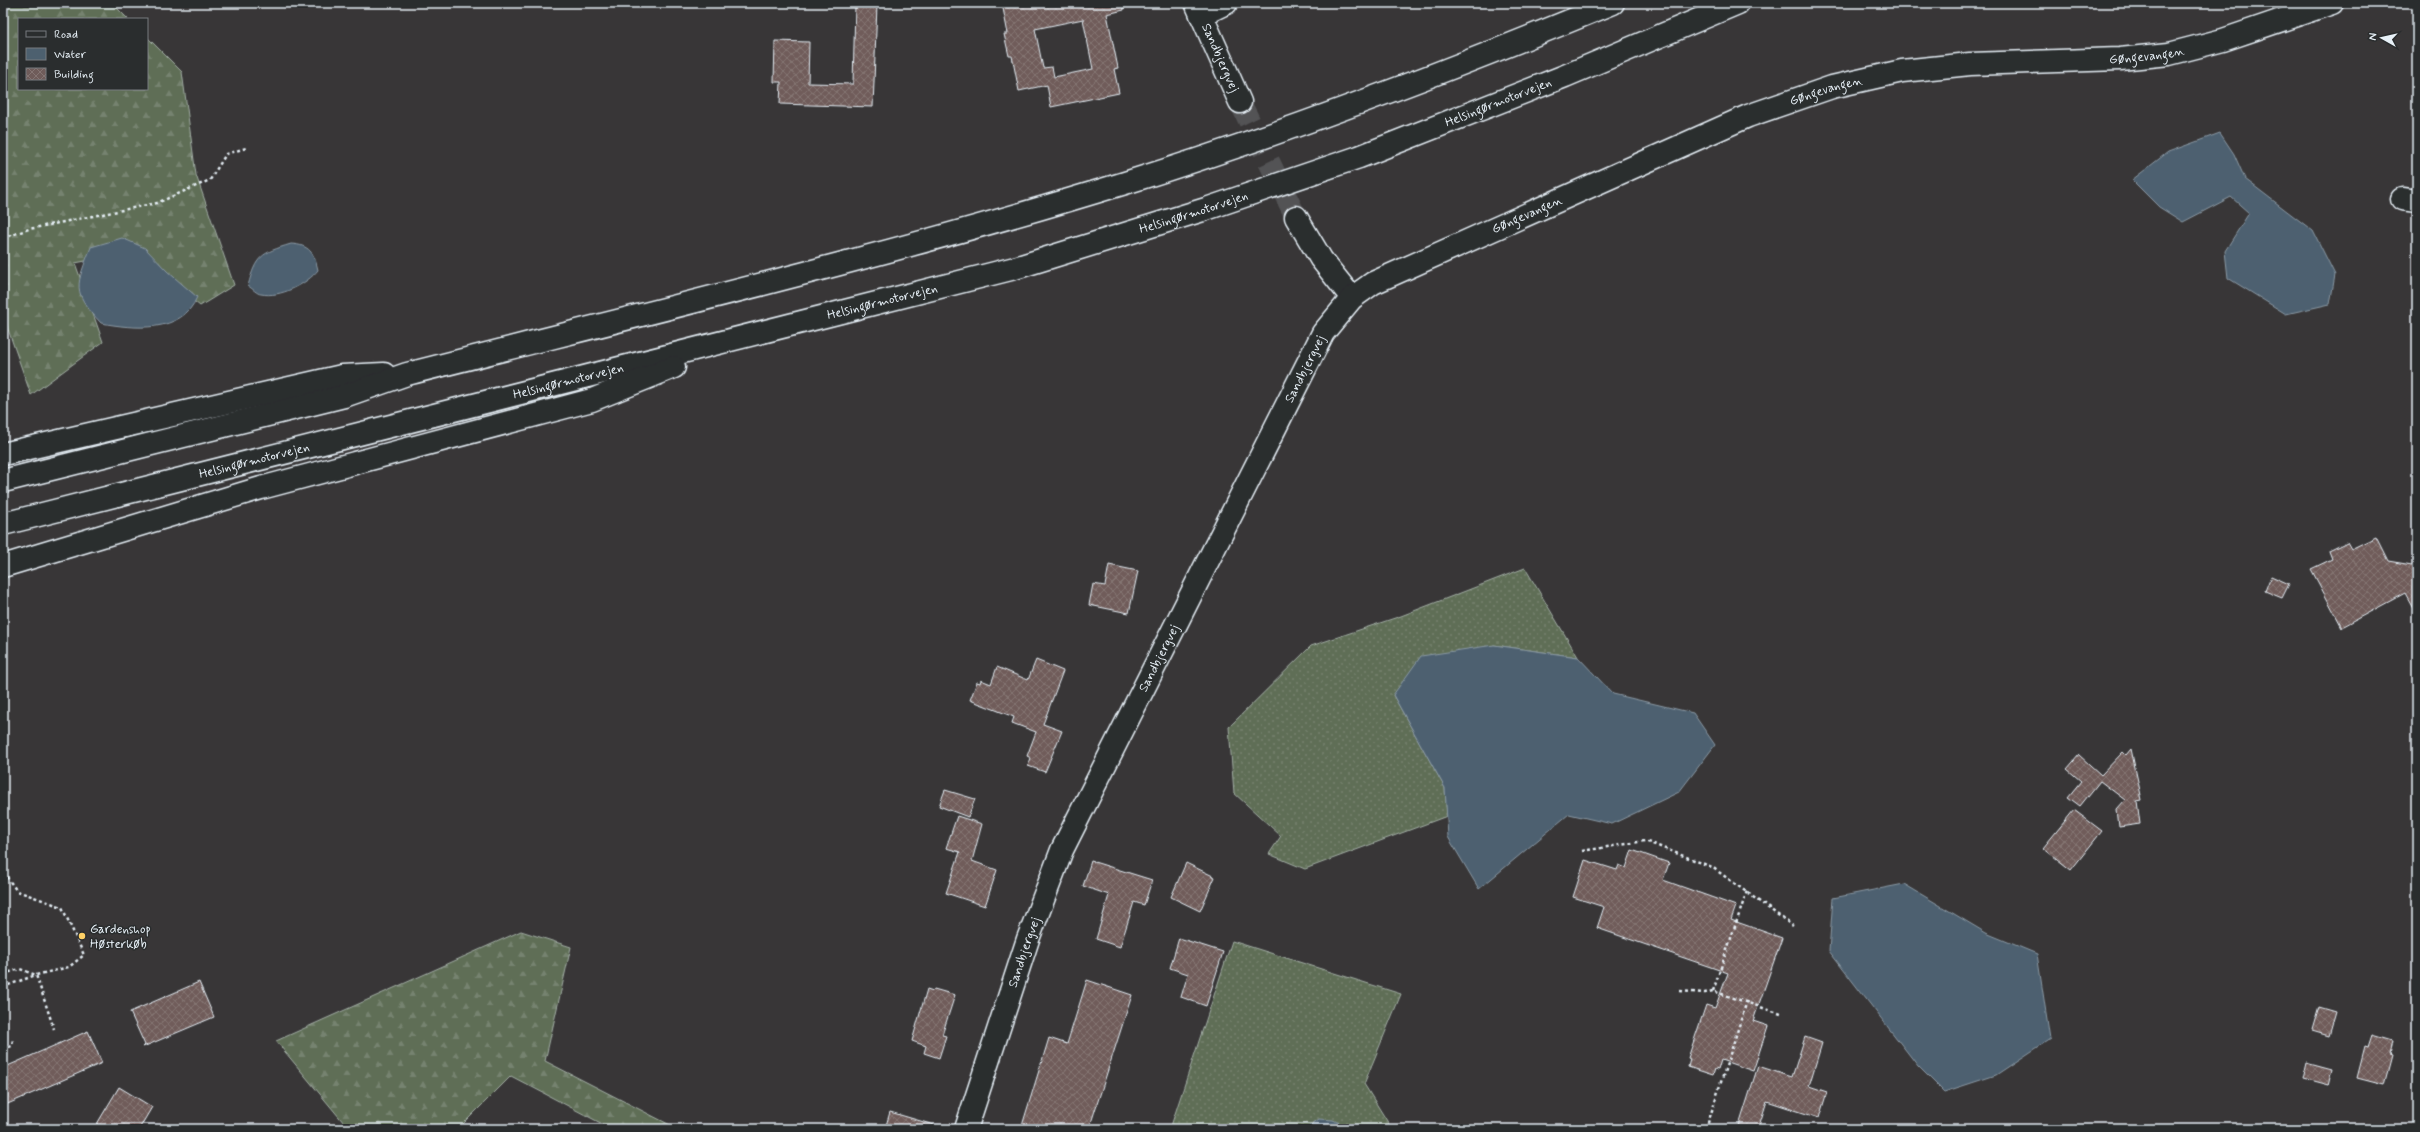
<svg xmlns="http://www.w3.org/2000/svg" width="2420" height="1132" font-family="Mynerve,sans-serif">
	<defs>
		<pattern id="grass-dots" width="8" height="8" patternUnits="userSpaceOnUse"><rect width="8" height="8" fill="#5f6e56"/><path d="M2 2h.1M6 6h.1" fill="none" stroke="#76836f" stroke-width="1.8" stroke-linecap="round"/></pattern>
		<pattern id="forest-firs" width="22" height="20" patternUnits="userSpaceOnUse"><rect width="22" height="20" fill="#5f6e56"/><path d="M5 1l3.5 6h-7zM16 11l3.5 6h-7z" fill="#76836f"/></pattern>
		<pattern id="building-cross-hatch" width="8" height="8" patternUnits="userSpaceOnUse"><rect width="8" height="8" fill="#6f5c5a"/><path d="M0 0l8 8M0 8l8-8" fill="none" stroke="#847472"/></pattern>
	</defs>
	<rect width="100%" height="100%" fill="#383637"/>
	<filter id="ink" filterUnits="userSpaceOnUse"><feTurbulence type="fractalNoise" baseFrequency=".025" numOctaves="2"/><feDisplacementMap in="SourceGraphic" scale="8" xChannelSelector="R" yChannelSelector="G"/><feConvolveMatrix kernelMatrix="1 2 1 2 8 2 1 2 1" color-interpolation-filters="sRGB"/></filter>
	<g filter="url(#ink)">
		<g fill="url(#grass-dots)" stroke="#a4b0a7">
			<polygon points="1525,568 1578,657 1494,645 1393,695 1445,788 1447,816 1305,869 1269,854 1281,836 1234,793 1229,727 1311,646 1401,616"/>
			<polygon points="1232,941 1401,994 1364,1084 1392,1129 1170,1129"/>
		</g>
		<g fill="url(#forest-firs)" stroke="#a4b0a7">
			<polygon points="3,3 112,3 128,19 19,19 19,89 147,89 147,37 182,72 196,175 234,285 200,306 133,252 75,263 103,342 31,395 3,315"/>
			<polygon points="521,931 571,947 545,1061 678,1129 612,1129 511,1076 458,1129 349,1129 276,1041"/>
		</g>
		<g fill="#4d606f" stroke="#8b9aa6">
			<polygon points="2220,133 2234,154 2245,179 2313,231 2335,275 2330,304 2286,314 2228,278 2225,251 2249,213 2231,197 2183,222 2159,207 2132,180 2168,152"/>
			<path d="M122,238l23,10 22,23 30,26c-15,37 -63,32 -96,26 -30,-32 -25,-37 -10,-76z"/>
			<path d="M291,244c19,1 23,9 27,26 -11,14 -38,28 -57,24 -4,0 -9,-6 -13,-8 8,-30 13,-33 43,-42z"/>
			<polygon points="1494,645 1578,657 1613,694 1693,713 1715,745 1679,792 1612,824 1569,814 1479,889 1448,837 1445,788 1393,695 1421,656"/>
			<polygon points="1904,884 1986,933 2037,954 2050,1039 1996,1075 1944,1092 1918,1066 1829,951 1833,898"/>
			<polygon points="1319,1119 1333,1120 1352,1129 1305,1129"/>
		</g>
		<g fill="url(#building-cross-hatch)" stroke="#e8f1f8" fill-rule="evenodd">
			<path d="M1002,3h121l1,7 -17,4 11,54 -4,1 5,24 -68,14 -4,-22 -28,6 -7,-35h-3l-5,-22h4zM1083,19l10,50 -39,8 -2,-10 -9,1 -8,-39z"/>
			<polygon points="855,5 877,5 873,107 780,104 781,82 774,82 775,41 809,42 808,83 853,84"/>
			<polygon points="2376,537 2388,561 2412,565 2417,575 2417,615 2405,593 2342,627 2311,569 2332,559 2329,551 2347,542 2351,549"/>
			<polygon points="1109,565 1138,571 1129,613 1089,605 1093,584 1105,586"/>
			<polygon points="2271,576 2289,584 2282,598 2265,591"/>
			<polygon points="1036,660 1063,671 1043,724 1062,731 1045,772 1028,766 1031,758 1027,756 1036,732 1012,723 1014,717 970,700 977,682 980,683 981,680 991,684 997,667 1028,680"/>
			<polygon points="2131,749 2142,800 2137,801 2140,824 2119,827 2117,809 2125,800 2100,781 2080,806 2068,797 2081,781 2067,769 2079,755 2101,775 2123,752 2126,755"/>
			<polygon points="945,790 975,799 968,817 939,806"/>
			<polygon points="2074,810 2102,831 2071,870 2043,848"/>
			<polygon points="957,816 982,824 972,861 997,870 985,906 946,893 960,852 946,848"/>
			<polygon points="1632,850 1669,863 1663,880 1736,906 1731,920 1782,938 1753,1021 1768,1026 1753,1071 1721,1060 1718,1070 1715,1069 1713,1075 1688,1067 1690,1059 1688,1058 1706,1005 1715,1008 1728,973 1597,928 1604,907 1573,897 1585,860 1617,870 1619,865 1626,868"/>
			<polygon points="1091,861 1152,880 1144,905 1134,902 1120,947 1096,939 1109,895 1083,886"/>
			<polygon points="1186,863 1215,877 1200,911 1171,897"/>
			<polygon points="1179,938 1223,952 1206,1006 1181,997 1188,974 1170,968"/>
			<polygon points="1087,980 1132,995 1089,1129 1021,1129 1049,1038 1067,1044"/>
			<polygon points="199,982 214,1017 143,1047 145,1045 130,1012"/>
			<polygon points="927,989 933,991 934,989 955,995 942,1035 946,1036 939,1058 924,1053 926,1046 912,1041"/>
			<polygon points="2319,1007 2336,1012 2329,1036 2312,1031"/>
			<polygon points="88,1031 102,1063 3,1106 3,1068"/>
			<polygon points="2372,1036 2392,1042 2389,1054 2392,1055 2384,1085 2357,1078 2365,1047 2368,1048"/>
			<polygon points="1805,1037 1822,1043 1809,1086 1827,1092 1819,1118 1767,1101 1758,1129 1738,1129 1758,1066 1792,1077"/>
			<polygon points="2307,1061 2333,1068 2329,1085 2303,1078"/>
			<polygon points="119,1087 152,1107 139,1129 94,1129"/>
			<polygon points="890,1112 934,1125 933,1129 885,1129"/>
		</g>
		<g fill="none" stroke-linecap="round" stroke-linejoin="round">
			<polyline stroke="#525254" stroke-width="22" stroke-dasharray="22 11" stroke-linecap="butt" points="1240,102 1296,217"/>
			<g stroke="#e8f1f8" stroke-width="25">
				<g id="minor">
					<path id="s1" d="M1196,3l44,99"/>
					<polyline points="1201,15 1226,3"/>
					<polyline points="2402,199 2417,201"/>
					<polyline points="1296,217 1321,259 1352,298"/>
					<path id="s2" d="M966,1129l62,-190 34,-89 261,-517 29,-35 21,-15 375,-167 84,-29 70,-16 68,-7 150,-5 49,-5 54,-14 109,-37"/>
				</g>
			</g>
			<g stroke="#e8f1f8" stroke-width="25">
				<g id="highway">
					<polyline points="3,454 342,376 384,374"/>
					<path d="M3,481l341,-85 63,-22c240,-61 481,-118 718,-191 165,-51 328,-114 488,-180"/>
					<path id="s3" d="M3,524l1012,-256 191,-59 153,-52 206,-81 173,-73"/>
					<polyline points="3,566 261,488 592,400 674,367"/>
				</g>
			</g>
			<g stroke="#e8f1f8" stroke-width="2.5" stroke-dasharray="3 3" stroke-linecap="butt">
				<polyline points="3,238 29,229 157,203 210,180 226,154 246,148"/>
				<polyline points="1582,851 1645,841 1712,867 1793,926"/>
				<polyline points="3,872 17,891 62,907 84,955 69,967 36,975 3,987"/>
				<polyline points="3,974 20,969 36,975 54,1029"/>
				<polyline points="1680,991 1705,993 1713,991 1781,1014"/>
				<polyline points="1713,991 1747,891"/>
				<polyline points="3,1049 12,1046 13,1039"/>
				<polyline points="1706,1129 1747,1001"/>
			</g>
			<use href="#minor" stroke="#2a2d2e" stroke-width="22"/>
			<use href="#highway" stroke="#2a2d2e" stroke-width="22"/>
		</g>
	</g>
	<circle fill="#ffd166" stroke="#2a2d2e" stroke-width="1.5" cx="82" cy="936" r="4"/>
	<g text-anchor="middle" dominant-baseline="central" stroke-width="3" stroke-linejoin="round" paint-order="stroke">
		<g font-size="13" fill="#e8f1f8" stroke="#2a2d2e">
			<text stroke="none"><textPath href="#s2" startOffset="1762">Gøngevangen</textPath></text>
			<text stroke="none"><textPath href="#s1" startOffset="60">Sandbjergvej</textPath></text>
			<text stroke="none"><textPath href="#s2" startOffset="1438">Gøngevangen</textPath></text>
			<text stroke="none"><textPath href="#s3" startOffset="1555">Helsingørmotorvejen</textPath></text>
			<text stroke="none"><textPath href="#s3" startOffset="1231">Helsingørmotorvejen</textPath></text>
			<text stroke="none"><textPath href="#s2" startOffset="1114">Gøngevangen</textPath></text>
			<text stroke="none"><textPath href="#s3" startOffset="907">Helsingørmotorvejen</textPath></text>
			<text stroke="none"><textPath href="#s2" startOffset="834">Sandbjergvej</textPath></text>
			<text stroke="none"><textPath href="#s3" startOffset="583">Helsingørmotorvejen</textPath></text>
			<text stroke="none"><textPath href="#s3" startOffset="259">Helsingørmotorvejen</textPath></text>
			<text stroke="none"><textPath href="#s2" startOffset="510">Sandbjergvej</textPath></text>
			<text stroke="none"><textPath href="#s2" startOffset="186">Sandbjergvej</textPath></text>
		</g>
		<g font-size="13" fill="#e8f1f8" stroke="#2a2d2e" text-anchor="start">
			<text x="90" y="929">Gardenshop<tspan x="90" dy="15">Høsterkøb</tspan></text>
		</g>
	</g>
	<rect width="2420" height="1132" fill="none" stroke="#2a2d2e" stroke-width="16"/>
	<rect x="8" y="8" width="2404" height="1116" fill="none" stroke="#e8f1f8" stroke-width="1.5" filter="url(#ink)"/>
	<rect x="18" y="18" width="130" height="72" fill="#2a2d2e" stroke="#767b7f"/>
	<rect x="26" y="31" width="20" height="6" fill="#2a2d2e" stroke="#767b7f"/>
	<text x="54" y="38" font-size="12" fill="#e8f1f8">Road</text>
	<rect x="26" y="48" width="20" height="12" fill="#4d606f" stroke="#767b7f"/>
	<text x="54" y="58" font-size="12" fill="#e8f1f8">Water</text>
	<rect x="26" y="68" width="20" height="12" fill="url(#building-cross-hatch)" stroke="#767b7f"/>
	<text x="54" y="78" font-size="12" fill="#e8f1f8">Building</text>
	<g transform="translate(2382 38) rotate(278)" stroke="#2a2d2e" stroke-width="3" paint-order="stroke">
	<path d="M0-3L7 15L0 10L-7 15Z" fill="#e8f1f8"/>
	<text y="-6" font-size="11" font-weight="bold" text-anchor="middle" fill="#e8f1f8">N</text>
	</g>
</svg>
